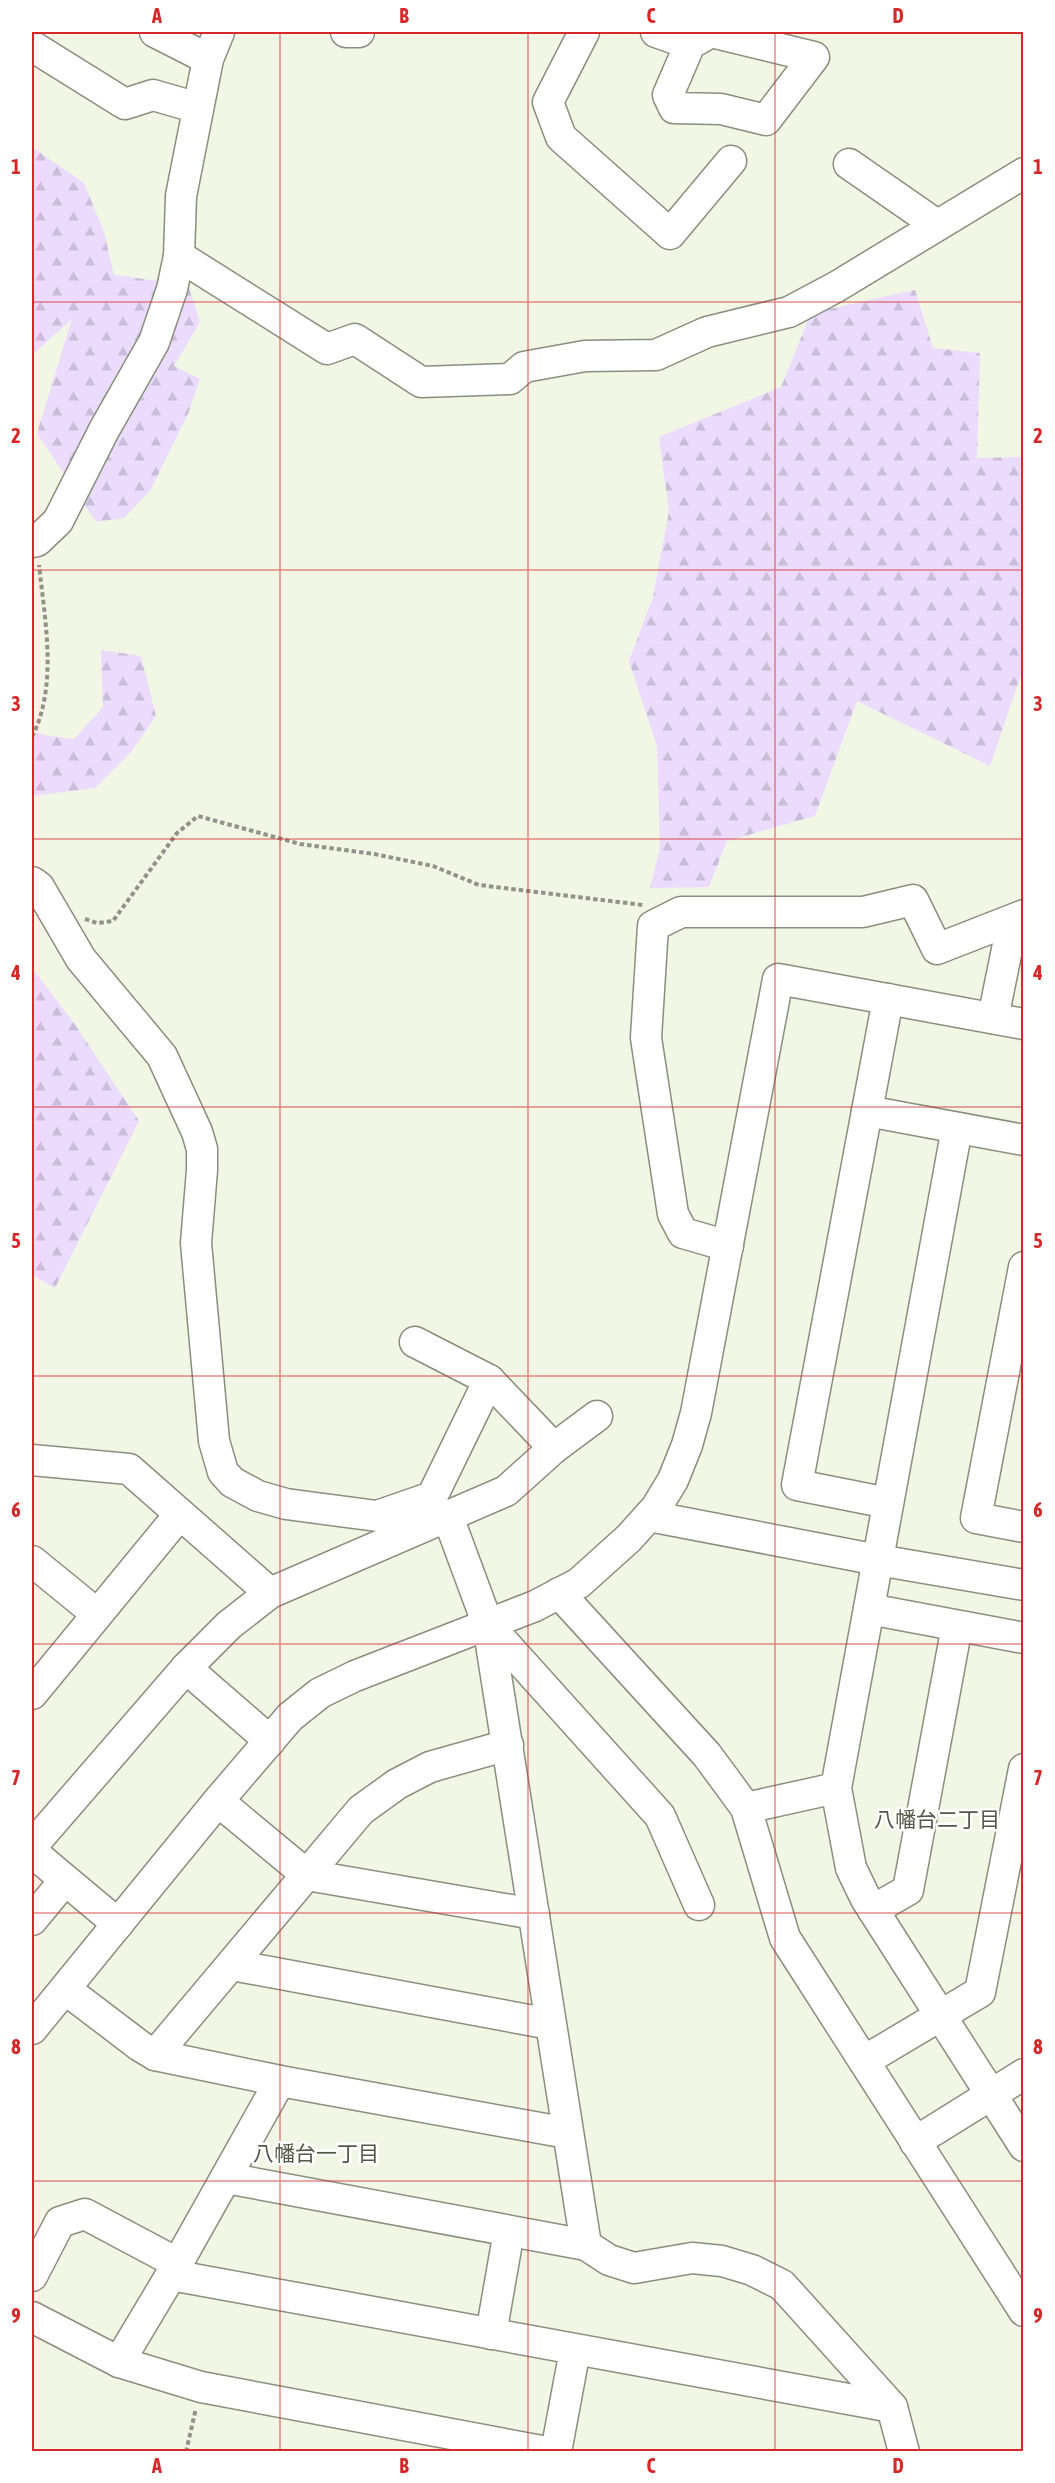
<svg xmlns="http://www.w3.org/2000/svg" width="1055" height="2483" font-family="'Asap Condensed','Noto Sans JP',sans-serif">
	<defs>
		<pattern id="forest-firs" width="22" height="20" patternUnits="userSpaceOnUse" patternTransform="scale(1.5)"><rect width="22" height="20" fill="#ebdbfd"/><path d="M5 1l3.5 6h-7zM16 11l3.5 6h-7z" fill="#cabdd9"/></pattern>
	</defs>
	<rect width="100%" height="100%" fill="#f2f6e5"/>
	<g fill="url(#forest-firs)">
		<polygon points="32,147 84,183 104,232 114,275 188,285 200,322 174,366 200,379 188,414 150,491 124,518 96,522 37,433 72,319 32,355"/>
		<polygon points="915,290 933,348 980,353 977,458 1023,457 1023,669 990,766 857,701 815,816 727,841 709,887 650,888 660,847 657,746 629,661 653,597 669,511 659,437 781,387 811,313"/>
		<polygon points="101,650 141,656 156,716 131,752 95,788 32,796 32,731 49,736 74,739 103,707"/>
		<polygon points="32,968 74,1023 139,1121 55,1288 32,1275"/>
	</g>
	<g fill="none" stroke-linecap="round" stroke-linejoin="round">
		<g stroke="#8a8e7e" stroke-width="33">
			<g id="minor">
				<polyline points="155,32 208,59"/>
				<polyline points="346,32 359,32"/>
				<polyline points="584,32 548,102 561,137 670,234 731,161"/>
				<polyline points="656,32 690,44"/>
				<polygon points="711,32 814,57 766,120 721,109 674,108 668,95 690,44"/>
				<polyline points="32,46 125,104 153,95 198,108"/>
				<polyline points="849,164 937,225"/>
				<polyline points="179,256 327,349 355,339 421,382 510,379 524,367 585,356 656,355 707,332 789,312 836,287 1024,173"/>
				<polyline points="32,542 37,541 58,521 104,430 154,342 172,289 179,256 181,196 208,59 219,32"/>
				<polyline points="32,882 39,887 81,959 162,1056 197,1132 202,1149 202,1170 196,1243 214,1441 223,1472 232,1482 258,1496 286,1504 377,1516 432,1497 489,1380"/>
				<polyline points="993,1018 1013,920"/>
				<polyline points="867,1111 1024,1140"/>
				<polyline points="957,1128 836,1788 851,1868 866,1899 1024,2146"/>
				<polyline points="728,1246 683,1233 673,1214 646,1038 653,926 681,912 863,912 913,900 937,949 1024,915"/>
				<polyline points="1024,1267 976,1518 1024,1527"/>
				<polyline points="415,1342 489,1380 554,1448"/>
				<polyline points="32,1460 129,1469 270,1593"/>
				<polyline points="888,1503 797,1485 888,999"/>
				<polyline points="649,1516 878,1560 1024,1585"/>
				<polyline points="448,1517 488,1625 586,2245"/>
				<polyline points="32,1561 97,1614"/>
				<polyline points="559,1593 707,1755 746,1808 785,1938 1024,2311"/>
				<polyline points="869,1609 1024,1638"/>
				<polyline points="488,1625 660,1816 699,1905"/>
				<polyline points="186,1668 270,1741"/>
				<polyline points="32,1694 180,1514"/>
				<polyline points="218,1801 307,1875 534,1914"/>
				<polyline points="746,1808 836,1788"/>
				<polyline points="32,1846 186,1668 229,1625 270,1593 506,1491 554,1448 597,1416"/>
				<polyline points="32,1852 118,1924"/>
				<polyline points="873,1910 908,1890 957,1626"/>
				<polyline points="32,1920 65,1880"/>
				<polyline points="232,1965 550,2024"/>
				<polyline points="65,1989 140,2046 155,2055 280,2081 567,2133"/>
				<polyline points="32,2029 218,1801 290,1717 320,1693 355,1676 535,1606 579,1583 629,1538 656,1508 673,1480 687,1445 696,1413 778,979 1024,1024"/>
				<polyline points="155,2055 361,1810 397,1784 430,1767 508,1745"/>
				<polyline points="864,2061 980,1992 1024,1769"/>
				<polyline points="915,2142 1024,2074"/>
				<polyline points="226,2178 586,2245 609,2260 634,2268 692,2258 722,2261 752,2270 782,2285 892,2407 904,2452"/>
				<polyline points="171,2275 892,2407"/>
				<polyline points="32,2276 60,2222 85,2214 177,2263"/>
				<polyline points="32,2317 119,2362 201,2387 547,2452"/>
				<polyline points="491,2334 509,2231"/>
				<polyline points="119,2362 171,2275 280,2081"/>
				<polyline points="556,2452 575,2350"/>
			</g>
		</g>
		<g stroke="#909387" stroke-width="4" stroke-dasharray="4.5 3" stroke-linecap="butt">
			<path d="M32,737c26,-51 13,-116 7,-172"/>
			<polyline points="85,919 97,923 113,921 177,833 198,816 300,844 374,854 433,866 479,885 643,905"/>
			<polyline points="186,2452 196,2408"/>
		</g>
		<use href="#minor" stroke="#fff" stroke-width="30"/>
	</g>
	<path fill="none" stroke="#d62828" stroke-width="1.5" stroke-opacity="0.55" d="M280,32v2420M528,32v2420M775,32v2420M32,302h992M32,570h992M32,839h992M32,1107h992M32,1376h992M32,1644h992M32,1913h992M32,2181h992"/>
	<g text-anchor="middle" dominant-baseline="central" stroke-width="5" stroke-linejoin="round" paint-order="stroke">
		<g font-size="21" fill="#545748" stroke="#fff">
			<text x="937" y="1819">八幡台二丁目</text>
			<text x="316" y="2153">八幡台一丁目</text>
		</g>
	</g>
	<rect width="1055" height="2483" fill="none" stroke="#ffffff" stroke-width="66"/>
	<rect x="33" y="33" width="989" height="2417" fill="none" stroke="#d62828" stroke-width="2"/>
	<g font-size="20" text-anchor="middle" font-weight="bold" fill="#d62828">
		<text x="157" y="23">A</text>
		<text x="404" y="23">B</text>
		<text x="651" y="23">C</text>
		<text x="898" y="23">D</text>
		<text x="16" y="174">1</text>
		<text x="1038" y="174">1</text>
		<text x="16" y="443">2</text>
		<text x="1038" y="443">2</text>
		<text x="16" y="711">3</text>
		<text x="1038" y="711">3</text>
		<text x="16" y="980">4</text>
		<text x="1038" y="980">4</text>
		<text x="16" y="1248">5</text>
		<text x="1038" y="1248">5</text>
		<text x="16" y="1517">6</text>
		<text x="1038" y="1517">6</text>
		<text x="16" y="1785">7</text>
		<text x="1038" y="1785">7</text>
		<text x="16" y="2054">8</text>
		<text x="1038" y="2054">8</text>
		<text x="16" y="2323">9</text>
		<text x="1038" y="2323">9</text>
		<text x="157" y="2473">A</text>
		<text x="404" y="2473">B</text>
		<text x="651" y="2473">C</text>
		<text x="898" y="2473">D</text>
	</g>
</svg>
